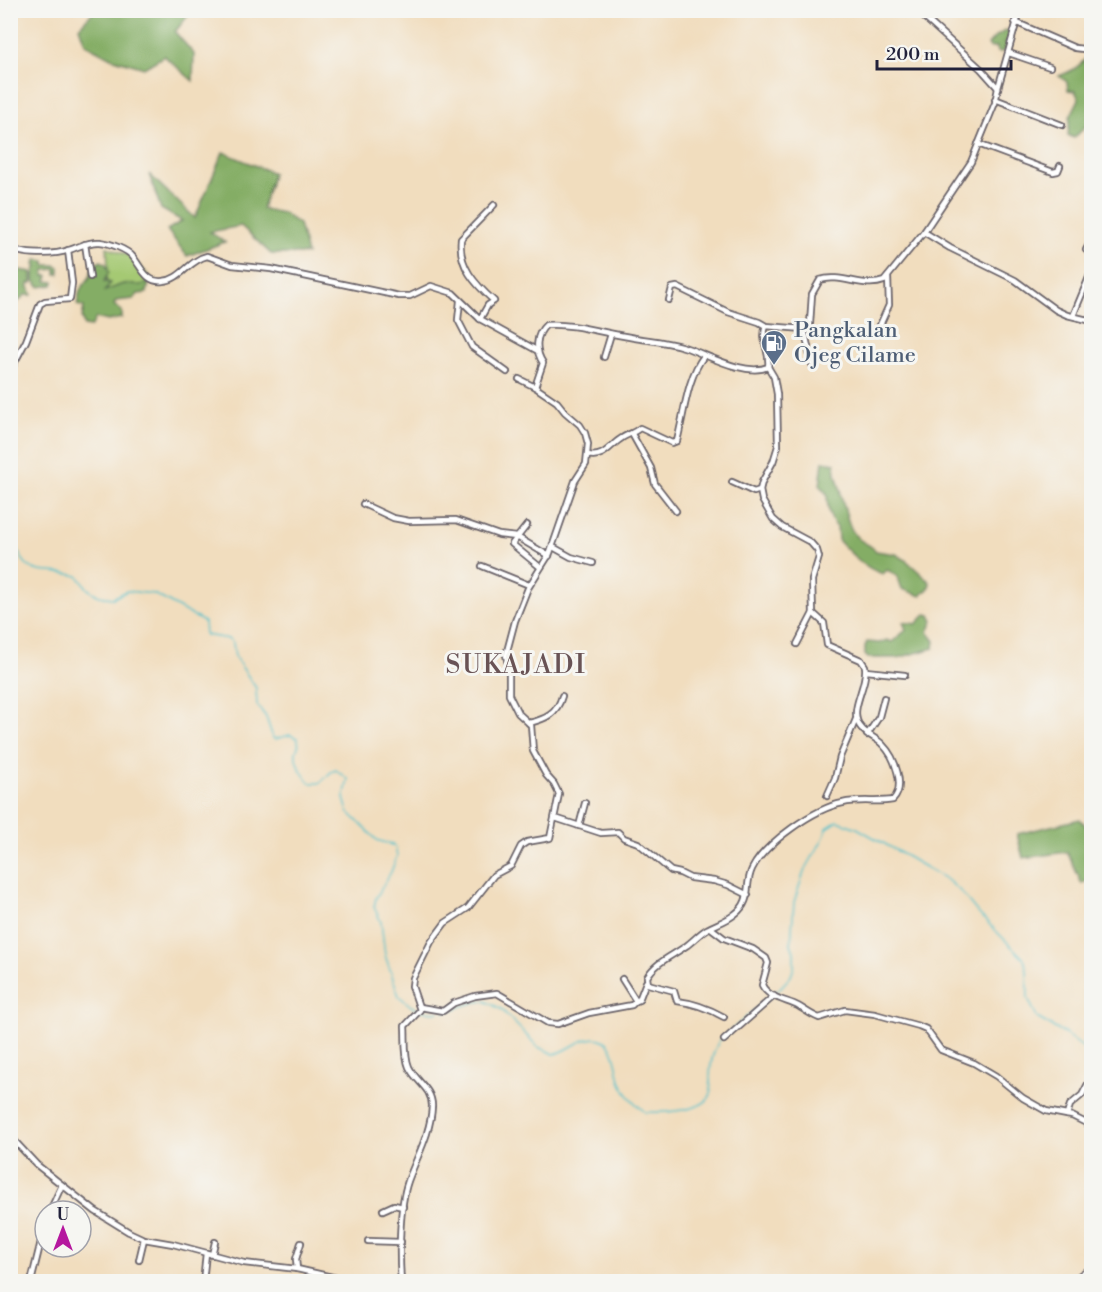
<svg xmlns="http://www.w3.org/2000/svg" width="1102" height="1292" font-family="'Libre Bodoni',serif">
	<rect width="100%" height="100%" fill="#f6f6f2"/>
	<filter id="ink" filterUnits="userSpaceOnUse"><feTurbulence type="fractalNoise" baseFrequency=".0167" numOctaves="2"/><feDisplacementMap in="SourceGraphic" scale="12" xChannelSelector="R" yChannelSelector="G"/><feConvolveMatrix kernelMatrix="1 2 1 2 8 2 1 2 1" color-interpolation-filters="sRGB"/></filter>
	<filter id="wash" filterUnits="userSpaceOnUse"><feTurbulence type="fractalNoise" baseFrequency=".008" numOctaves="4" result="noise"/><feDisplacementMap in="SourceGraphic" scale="24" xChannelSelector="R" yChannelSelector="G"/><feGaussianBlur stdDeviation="1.35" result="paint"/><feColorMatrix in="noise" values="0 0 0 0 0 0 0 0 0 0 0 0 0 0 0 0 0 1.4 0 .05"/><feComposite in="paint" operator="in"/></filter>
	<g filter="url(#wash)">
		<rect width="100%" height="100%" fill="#f1ddbe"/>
		<path fill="#a5c973" stroke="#647657" stroke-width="1.5" d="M107,247l23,9 26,27h-11l-3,3 -19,-2 -18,7 5,-8 -4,-2c4,-11 1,-22 1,-34z"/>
		<g fill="#84ad65" stroke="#536850" stroke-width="1.5">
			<polygon points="94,11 188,11 190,13 175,32 194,54 193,81 164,56 144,68 111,58 85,44 79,27"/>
			<polygon points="1006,30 1010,32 1008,41 1005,43 1009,46 1007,51 1004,49 1002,52 997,52 997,47 991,48 988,45 995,37"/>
			<path d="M1089,54h3l-1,67 -17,17 -6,-3 2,-18 9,-18 -4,-8 -7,-1 -1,-8 -8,-6c13,-5 22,-10 30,-22z"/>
			<polygon points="223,152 273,173 262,209 283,213 299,224 307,254 271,254 241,226 210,232 225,242 187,256 167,230 182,221 161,209 149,174 195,218"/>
			<polygon points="36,260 45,261 45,265 55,265 59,267 59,274 56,274 56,269 45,270 44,276 48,276 47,281 54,282 53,285 40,287 34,281 34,274 37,265 35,264"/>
			<polygon points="101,261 105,263 109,272 104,281 110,283 105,291 123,284 140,285 149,283 147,293 138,294 134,299 116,301 114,305 122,311 122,318 108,321 96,318 91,327 84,326 82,318 84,307 77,305 80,290 90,277 93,265"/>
			<polygon points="20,270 32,272 32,283 28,284 32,295 25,295 16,304 13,301 11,289 13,288 12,277"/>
			<path d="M823,461l12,2 1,11 5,17 -1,2c6,15 7,36 19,46 6,5 12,6 17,12l20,3 10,6 24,22 -1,6 -8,8 -19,-7 -5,-14 -10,-5 -4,4c-19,-6 -32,-20 -45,-34l-1,-13c-8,-7 -10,-23 -10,-33l-7,-8z"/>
			<polygon points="926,614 930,615 933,621 928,632 935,641 934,648 898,658 868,658 865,655 865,646 867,642 880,643 887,640 892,642 906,630 903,622 916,624"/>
			<polygon points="1080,819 1091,832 1091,879 1082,884 1067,852 1023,858 1017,834"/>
		</g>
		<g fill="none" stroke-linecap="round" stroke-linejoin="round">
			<g stroke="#52c0ca" stroke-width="1.5">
				<path d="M10,534c20,50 26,32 68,42l10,13 11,7 14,2 14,-7 27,3 50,28 1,13 24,4 4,4 2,14 21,31 1,17 9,12 7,21 2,1 15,-4 7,3c3,7 1,8 -1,14 -2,10 8,25 15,31h9l11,-11 5,-2 12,9 -4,19 4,14 29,28 18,6 2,10 -6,16 -15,26 -2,9 7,15 4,33 14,41 12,10 9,5 19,1"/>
				<path d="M444,1012l32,-10 9,-1 16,8 37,38 16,7c13,-2 22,-13 35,-15 28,-6 26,27 32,44 5,12 14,21 24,29 16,1 62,0 66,-19 0,-5 -1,-10 -1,-15 0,-13 2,-25 9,-37l61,-53 11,-12 3,-9v-15l-3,-8 3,-42 10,-30 20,-35 3,-9 11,-7 19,7 89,51 14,12 18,22 46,46 3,11 1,28 9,20 28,16 20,15h7"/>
			</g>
		</g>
	</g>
	<g filter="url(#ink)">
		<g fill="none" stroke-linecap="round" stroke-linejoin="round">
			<g stroke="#6a6369" stroke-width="8">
				<g id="street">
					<polyline points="916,10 981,69 998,88"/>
					<polyline points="1015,22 1075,48 1092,50"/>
					<polyline points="1009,53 1050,67"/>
					<polyline points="995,99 1062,125"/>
					<polyline points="978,144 1053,172 1058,171 1060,166"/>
					<polyline points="924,232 950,248 1015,280 1056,310 1067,315 1092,321"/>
					<polyline points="1092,239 1086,250 1092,255"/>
					<polyline points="85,244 90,277"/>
					<path d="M10,247c10,9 46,8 59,3 10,-3 19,-9 31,-8 9,1 27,7 33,15 9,11 13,26 30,24 18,-1 26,-21 44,-25l25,9 39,4 128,27h11l21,-10 22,7 27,26 58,32"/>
					<polyline points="669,300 672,288 677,287 728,312 759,322 766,326"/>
					<polyline points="460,301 458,320 472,347 507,372"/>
					<polyline points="1073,316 1092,270"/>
					<path d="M480,319l8,-14 6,-4c-19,-17 -36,-35 -33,-62l33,-34"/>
					<polyline points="880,325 889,305 888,277"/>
					<polyline points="804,329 812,364"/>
					<polyline points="604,357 611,334"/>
					<polyline points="10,371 26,341 40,304 45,301 70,299 72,283 68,250"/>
					<polyline points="519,379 535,387"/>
					<polyline points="632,434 651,468 655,484 676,511"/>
					<path d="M588,455c16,4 22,-10 34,-17 6,-4 12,-5 18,-10l32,15 5,-2c7,-26 10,-64 27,-85"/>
					<polyline points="732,482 754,492 760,490"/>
					<polyline points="363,504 393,518 409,521 456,520 499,535 517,537 549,556"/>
					<polyline points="527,525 512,544 540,567"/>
					<polyline points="553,547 571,557 593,563"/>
					<polyline points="482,566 529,585"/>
					<polyline points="797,644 813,613"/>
					<polyline points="866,671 905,675"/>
					<path d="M529,723c17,-4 28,-9 33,-27"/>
					<polyline points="867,735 879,717 884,698"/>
					<polyline points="827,796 835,778 840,757 856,719"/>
					<polyline points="555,818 601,833 618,832 624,838 638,843 671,871 680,873 690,878 714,881 728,885 748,895"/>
					<polyline points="579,826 585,803"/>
					<path d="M711,928l13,10 29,11 13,9 2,5 -6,22c6,13 24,15 36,21 7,4 13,9 21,12l26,-8 30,4 44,12 7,3 15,21 33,13 22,13 27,22 23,13 26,5 16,8 4,12"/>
					<polyline points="622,979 636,1001 639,1000 646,982"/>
					<polyline points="420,1007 443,1011 454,1003 475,996 497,993 548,1023 558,1024 589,1013 632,1005 636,1001"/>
					<path d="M724,1017c-16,-9 -29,-14 -47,-16l-3,-10 -26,-7 -1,-7c9,-15 25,-21 39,-31 7,-5 13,-12 21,-17 9,-5 20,-8 28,-15 18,-14 9,-28 17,-45 13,-26 63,-61 91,-66 17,-4 34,0 50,-3 13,-13 2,-43 -10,-55 -8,-9 -22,-11 -26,-25 -5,-15 11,-37 8,-54l-4,-6 -34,-15 -3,-22 -11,-10 -1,-33 7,-23 -2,-7 -7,-8 -28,-15 -9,-8 -11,-19 -2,-10 2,-8 11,-20 5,-16 -1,-52 -3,-17 -6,-10"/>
					<polyline points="724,1040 774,996"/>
					<polyline points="1067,1115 1070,1105 1082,1095 1092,1076"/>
					<polyline points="10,1136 37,1165 95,1211 129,1232 144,1239 173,1244 244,1263 297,1269 354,1282"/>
					<polyline points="383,1210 394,1205 403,1207"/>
					<polyline points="50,1211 62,1185"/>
					<polyline points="368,1241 401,1242"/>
					<polyline points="212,1255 215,1242"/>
					<polyline points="139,1260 144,1239"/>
					<polyline points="297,1269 296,1259 301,1243"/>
					<polyline points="10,1280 15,1282"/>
					<polyline points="31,1282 45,1225"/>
					<polyline points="203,1282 206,1253"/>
					<path d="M401,1282c-2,-29 -2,-75 7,-101 9,-25 23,-48 24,-75 0,-18 -16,-24 -23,-39 -5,-11 -3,-29 -4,-41l15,-16 -8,-24 1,-8 18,-36 14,-19 23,-15 26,-33 17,-9 10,-20 6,-4 23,-4 9,-44 -5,-10 -8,-9 -13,-24 -2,-26 -13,-12 -9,-18v-26l-3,-14 9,-34 13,-33 22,-35 25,-72 11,-17 2,-20 -3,-11 -5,-8 -15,-13 -8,-10 -22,-15 8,-24c-8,-12 -8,-28 3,-38 26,-2 53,7 78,11 19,4 41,5 60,11 22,7 61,30 84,20 3,-14 -8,-26 -2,-41l38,3 6,-5 2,-30 8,-14c21,-7 43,9 64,1l40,-49 47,-70 24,-59 3,-15 22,-78"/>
				</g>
			</g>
			<g stroke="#6a6369" stroke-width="10">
				<polyline id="secondary" points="1072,1282 1092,1268"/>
			</g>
			<use href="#street" stroke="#fff" stroke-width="4.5"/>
			<use href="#secondary" stroke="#fff" stroke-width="7"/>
		</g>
	</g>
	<defs>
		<g id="fuel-pin" transform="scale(1.35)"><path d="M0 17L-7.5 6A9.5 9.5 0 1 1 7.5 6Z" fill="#5c6f8a" stroke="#f6f6f2"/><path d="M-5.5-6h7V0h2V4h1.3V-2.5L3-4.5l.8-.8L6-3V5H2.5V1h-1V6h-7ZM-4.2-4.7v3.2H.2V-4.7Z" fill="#fff"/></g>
	</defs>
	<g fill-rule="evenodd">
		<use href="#fuel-pin" x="774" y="343"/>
	</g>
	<g text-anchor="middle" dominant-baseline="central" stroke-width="6" stroke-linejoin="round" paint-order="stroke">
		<g font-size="22" fill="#4e5e75" stroke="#f6f6f2" text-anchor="start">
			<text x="794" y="330">Pangkalan<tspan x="794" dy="25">Ojeg Cilame</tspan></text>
		</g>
		<g font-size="26" letter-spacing="1.5" fill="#695355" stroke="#f6f6f2">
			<text x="516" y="665">SUKAJADI</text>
		</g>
	</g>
	<rect width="1102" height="1292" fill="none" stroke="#f6f6f2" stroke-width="36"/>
	<g transform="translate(63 1229)"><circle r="28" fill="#f6f6f2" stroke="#a1a1a9" stroke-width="1.5"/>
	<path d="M0-4.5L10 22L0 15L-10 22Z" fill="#b5179e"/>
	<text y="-9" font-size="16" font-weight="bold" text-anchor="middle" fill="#22223b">U</text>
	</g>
	<path d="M877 60v9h134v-9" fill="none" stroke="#22223b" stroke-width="3"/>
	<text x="886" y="60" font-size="18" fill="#22223b" stroke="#f6f6f2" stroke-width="4.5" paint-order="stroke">200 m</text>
</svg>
